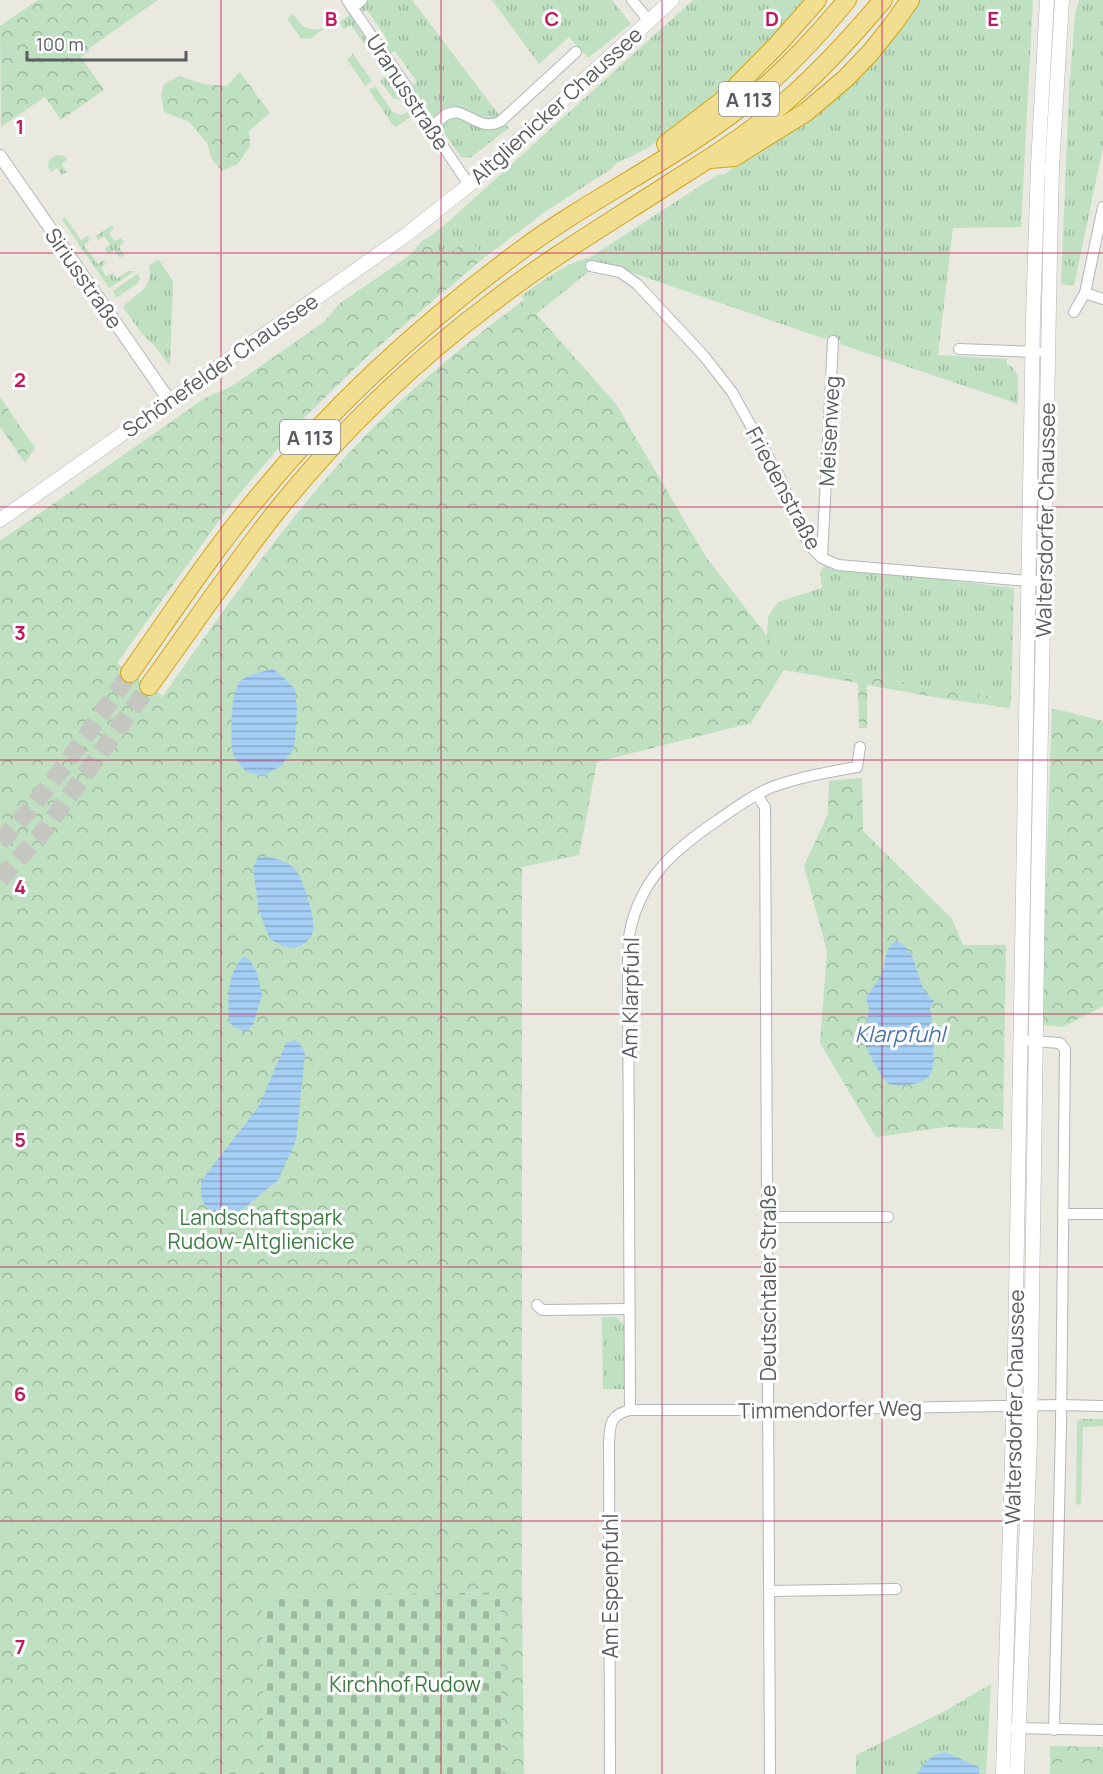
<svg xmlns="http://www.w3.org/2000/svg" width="1103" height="1774" font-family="Manrope,sans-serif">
	<defs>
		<pattern id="grass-tufts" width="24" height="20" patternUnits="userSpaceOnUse" patternTransform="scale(1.5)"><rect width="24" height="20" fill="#bfe0c1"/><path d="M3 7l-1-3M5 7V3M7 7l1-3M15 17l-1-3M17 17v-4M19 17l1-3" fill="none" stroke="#9eb9a0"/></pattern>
		<pattern id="cemetery-stones" width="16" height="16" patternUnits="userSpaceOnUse" patternTransform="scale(1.5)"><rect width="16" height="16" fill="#bfe0c1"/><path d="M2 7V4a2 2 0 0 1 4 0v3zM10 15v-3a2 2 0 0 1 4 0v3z" fill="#9eb9a0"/></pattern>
		<pattern id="park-crowns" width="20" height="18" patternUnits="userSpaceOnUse" patternTransform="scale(1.5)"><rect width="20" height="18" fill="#bfe0c1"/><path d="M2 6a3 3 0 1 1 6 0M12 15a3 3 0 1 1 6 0" fill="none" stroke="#9eb9a0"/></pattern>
		<pattern id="water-rules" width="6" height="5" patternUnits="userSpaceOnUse" patternTransform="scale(1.5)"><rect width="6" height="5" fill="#a5cef5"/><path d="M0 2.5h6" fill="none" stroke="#89aaca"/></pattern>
	</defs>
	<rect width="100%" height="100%" fill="#eae9e0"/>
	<g fill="url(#grass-tufts)">
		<polygon points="352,0 412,0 509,128 470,158 461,157 411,87 417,82 395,51 389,54 382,44 387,39 367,10 361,14"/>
		<polygon points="492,0 612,0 631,24 588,58 569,37 539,64"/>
		<path d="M693,0h113c-41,46 -84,91 -133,129 -12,10 -25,20 -39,26 -9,5 -15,4 -23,14l-66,43 -60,45 -16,-18 -25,18 -15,-20 20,-16z"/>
		<path d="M921,0h112l-12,227 -68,1 -15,127 69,4v6l4,1 7,10v28l-178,-60v-4l-14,-3 -1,2 -224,-77 -65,52 -15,-18c21,-14 43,-33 68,-38l128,-83 8,-1 16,-13 53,-32 33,-23 19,-16 62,-69z"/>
		<polygon points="1079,0 1103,0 1103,147 1074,286 1061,284 1069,91 1075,14"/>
		<path d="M293,14c10,14 14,18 32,14l-15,11 -9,-1 -14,-19z"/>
		<polygon points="350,15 400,92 402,95 401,100 393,98 380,81 386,76 351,25 344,29 339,22"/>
		<polygon points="353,54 372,81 365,86 347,59"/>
		<path d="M375,86l18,26c7,4 10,3 16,-1l3,5 -16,11 -4,-3 -23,-34z"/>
		<polygon points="56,155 64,156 67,160 61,164 67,172 62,175 57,168 51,172 48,167 49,160"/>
		<polygon points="65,217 81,240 87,236 90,240 84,245 98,264 103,260 106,264 101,268 106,276 113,273 117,279 128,271 135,271 109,288 63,221 62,219"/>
		<polygon points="112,225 114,228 109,233 115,241 121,238 124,242 119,247 124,255 120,258 114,250 108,253 105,249 110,244 104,236 98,240 96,236"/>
		<path d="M157,260h2l14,21 -3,85 -16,-21 -12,-11 -19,-27c14,-16 30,-15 26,-41z"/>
		<polygon points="138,273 140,279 137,284 116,298 113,291"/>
		<polygon points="829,566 1014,588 1011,700 788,663 767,636 768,617 778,602 822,588 820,572 823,567"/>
		<polygon points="602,1317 616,1317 625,1326 625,1389 603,1389"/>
		<polygon points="1081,1419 1103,1419 1103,1426 1083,1427 1081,1504 1076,1505 1077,1422"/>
		<polygon points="991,1684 986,1774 856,1774 856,1755 943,1712"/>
	</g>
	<polygon fill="url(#cemetery-stones)" points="500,1592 502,1774 264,1774 262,1596"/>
	<g fill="url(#park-crowns)">
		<polygon points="38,0 158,0 88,49 90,51 81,57 104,90 61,120 45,97 1,127 0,26"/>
		<polygon points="240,72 270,113 249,131 250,146 238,164 222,171 212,159 207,143 189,122 164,112 161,95 164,84 179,76 204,84 227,86"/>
		<path d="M429,237l15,20 25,-18 16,18 -113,95 -68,66 -73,86 -114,159 46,33c58,-82 115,-165 183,-240 53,-58 114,-109 178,-156l92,104 90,153 82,106 223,37 -1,8 -65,-9 -78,-14v43h-8l-1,-45 -74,-13 -33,53 -154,39 -18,93 -57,12v726l2,181h-22l-2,-182 -238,4 2,178h-264v-1233l205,-143 27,-12 92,-64 15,-18 71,-49 12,-14z"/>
		<polygon points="0,397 35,448 25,463 0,427"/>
		<polygon points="1052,709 1060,710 1103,721 1103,1006 1063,1027 1041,1025"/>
		<polygon points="862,778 863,831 952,919 963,945 1006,945 1003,1129 946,1127 876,1137 820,1043 827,951 804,866 828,814 829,781"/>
		<polygon points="1050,1746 1103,1747 1103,1774 1050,1774"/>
	</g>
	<polygon fill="#bfe0c1" points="1054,1762 1103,1764 1103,1774 1053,1774"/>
	<g fill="url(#water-rules)">
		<path d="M273,669l9,7 13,13 2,21 -3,39 -13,17 -18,10 -17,-4c-4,-6 -11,-13 -13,-19 -3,-13 -2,-60 6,-70 7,-9 23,-11 34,-14z"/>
		<path d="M268,857c11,2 23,6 29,15 7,10 19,48 16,59 -3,12 -15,19 -26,16 -6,-1 -12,-5 -17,-8l-11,-28 -6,-44 5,-9z"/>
		<path d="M896,941c26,10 17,46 38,60l-4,7 4,25 -1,34 -3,8 -5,5 -7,3 -20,3 -9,-2 -7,-7 -14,-26 -3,-12 4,-32 -3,-8c4,-10 13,-17 16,-26 5,-13 1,-24 14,-32z"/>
		<path d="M243,957l6,2 8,14 5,22 -9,30 -8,7 -11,-5 -5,-5c-1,-22 -3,-47 14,-65z"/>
		<path d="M294,1040l6,3 5,11 -9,87 -18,39 -36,30 -21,6c-19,-10 -21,-14 -20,-35l58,-75 27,-63z"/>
		<path d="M945,1752l34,15v7h-62c7,-12 14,-19 28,-22z"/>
	</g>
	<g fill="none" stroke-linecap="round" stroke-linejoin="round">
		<g stroke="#c6c6c0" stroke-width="18" stroke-dasharray="18 9" stroke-linecap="butt">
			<path d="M0,842c49,-51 89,-110 130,-169"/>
			<polyline points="0,879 40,836 149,686"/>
		</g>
		<g stroke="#b3b6ba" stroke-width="12">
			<g id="minor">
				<polyline points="347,0 408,89 413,101 469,185"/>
				<polyline points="632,0 649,21"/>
				<polyline points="352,8 362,0"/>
				<path d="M431,127l16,-13 9,-2c17,4 27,19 45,9l75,-69"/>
				<polyline points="591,266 620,272 637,284 704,356 732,392 780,478 803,534 812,548 822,558 838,565 1016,580 1043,581"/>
				<polyline points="1085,293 1103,299"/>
				<polyline points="1074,312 1085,293 1103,207"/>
				<polyline points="959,349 1038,352"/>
				<polyline points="822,558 833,341"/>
				<polyline points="757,795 765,807 770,1774"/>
				<polyline points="1020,1040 1060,1043 1065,1049 1061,1426 1054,1730"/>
				<polyline points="1063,1214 1103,1214"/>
				<polyline points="768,1217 888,1217"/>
				<polyline points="537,1305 542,1310 629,1309"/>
				<path d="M630,1410l-2,-451c1,-9 0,-19 2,-28 11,-53 45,-82 88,-111 17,-12 35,-25 54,-33 28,-10 56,-15 85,-20l3,-20"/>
				<polyline points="770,1591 896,1589"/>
				<polyline points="1013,1728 1103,1730"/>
				<path d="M610,1774l-1,-330c1,-19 0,-29 21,-34h139l292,-5 42,1"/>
			</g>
		</g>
		<g stroke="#b3b6ba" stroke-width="14">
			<polyline id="tertiary" points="0,156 169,400"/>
		</g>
		<g stroke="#b4b6bc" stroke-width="15">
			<g id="secondary">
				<polyline points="0,520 406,235 469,185 672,0"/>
				<polyline points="1003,1774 1015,1355 1033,319 1038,166 1047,0"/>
				<polyline points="1017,1774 1030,1439 1038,887 1050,252 1052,168 1062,0"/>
			</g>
		</g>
		<g stroke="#d4a417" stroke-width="20">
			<g id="motorway">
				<polyline points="666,144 721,102 778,44 817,0"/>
				<polyline points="711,159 734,157 806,112 845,79 870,53 894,23 910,0"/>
				<path d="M130,673c42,-60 82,-121 129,-177 76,-93 165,-174 261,-245 71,-53 153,-91 222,-145 39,-31 73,-67 105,-106"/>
				<path d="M149,686c42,-58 82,-117 126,-173 63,-79 138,-151 219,-212 57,-44 118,-80 178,-119 30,-19 61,-38 89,-60 46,-36 85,-78 122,-122"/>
			</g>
		</g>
		<use href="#minor" stroke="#fff" stroke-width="10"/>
		<use href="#tertiary" stroke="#fff" stroke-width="12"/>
		<use href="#secondary" stroke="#fff" stroke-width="14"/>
		<use href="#motorway" stroke="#f1de90" stroke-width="18"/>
	</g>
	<path fill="none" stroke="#c2185b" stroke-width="1.5" stroke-opacity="0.55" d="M221,0v1774M441,0v1774M662,0v1774M882,0v1774M0,253h1103M0,507h1103M0,760h1103M0,1014h1103M0,1267h1103M0,1521h1103"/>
	<g text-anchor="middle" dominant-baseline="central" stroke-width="6" stroke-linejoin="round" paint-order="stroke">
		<g fill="#fff" stroke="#8b8d90" stroke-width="1.5">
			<rect x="719" y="82" width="60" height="34" rx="4.5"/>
			<rect x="280" y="420" width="60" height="34" rx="4.5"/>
		</g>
		<g font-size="20" font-weight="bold" fill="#595c60">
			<text x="749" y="99">A 113</text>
			<text x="310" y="437">A 113</text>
		</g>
		<g font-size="21" fill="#595c60" stroke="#fff">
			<text transform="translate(408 92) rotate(57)">Uranusstraße</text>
			<text transform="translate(556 105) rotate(-42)">Altglienicker Chaussee</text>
			<text transform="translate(84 278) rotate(55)">Siriusstraße</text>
			<text transform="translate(220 365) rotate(-35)">Schönefelder Chaussee</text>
			<text transform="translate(829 431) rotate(-87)">Meisenweg</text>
			<text transform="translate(784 488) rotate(62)">Friedenstraße</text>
			<text transform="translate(1045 520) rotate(-89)">Waltersdorfer Chaussee</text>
			<text transform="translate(630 998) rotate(-89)">Am Klarpfuhl</text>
			<text transform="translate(768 1283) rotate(-90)">Deutschtaler Straße</text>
			<text transform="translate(1014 1407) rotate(-89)">Waltersdorfer Chaussee</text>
			<text transform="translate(830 1409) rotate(-1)">Timmendorfer Weg</text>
			<text transform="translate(610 1586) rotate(-90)">Am Espenpfuhl</text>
		</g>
		<g font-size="21" fill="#3c7c42" stroke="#fff">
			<text x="261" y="1217">Landschaftspark<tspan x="261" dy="24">Rudow-Altglienicke</tspan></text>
			<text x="405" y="1684">Kirchhof Rudow</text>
		</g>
		<g font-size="22" font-style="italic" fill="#4974ad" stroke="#fff">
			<text x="900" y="1034">Klarpfuhl</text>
		</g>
	</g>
	<g font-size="20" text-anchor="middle" font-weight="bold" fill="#c2185b" stroke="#fff" stroke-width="6" stroke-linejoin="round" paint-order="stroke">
		<text x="331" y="26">B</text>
		<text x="552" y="26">C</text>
		<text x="772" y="26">D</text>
		<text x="993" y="26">E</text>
		<text x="20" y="134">1</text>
		<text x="20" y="387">2</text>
		<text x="20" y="640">3</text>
		<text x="20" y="894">4</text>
		<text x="20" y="1147">5</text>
		<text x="20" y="1401">6</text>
		<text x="20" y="1654">7</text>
	</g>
	<path d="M27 51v9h159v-9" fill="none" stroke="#595c60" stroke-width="3"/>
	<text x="36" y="51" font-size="18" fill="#595c60" stroke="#ffffff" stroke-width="4.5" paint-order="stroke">100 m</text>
</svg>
